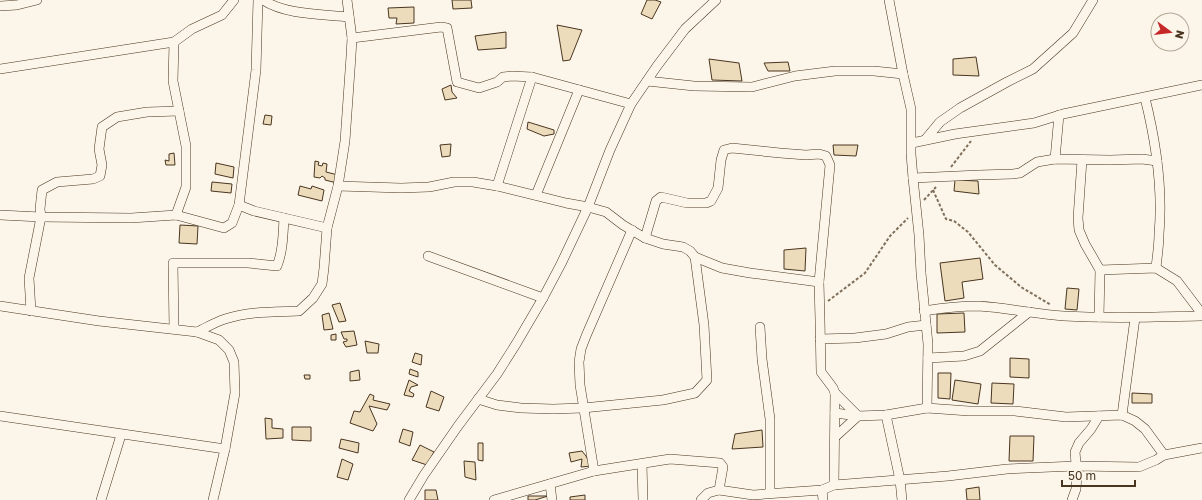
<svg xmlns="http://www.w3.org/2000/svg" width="1202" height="500" font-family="'Golos Text',sans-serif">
	<rect width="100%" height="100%" fill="#fbf6e9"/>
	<g fill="#ecdcbc" stroke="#4a3520">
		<polygon points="452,0 471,0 472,8 453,9"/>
		<polygon points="647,0 655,0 661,2 652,19 641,14"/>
		<polygon points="414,7 414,23 396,24 397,18 389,18 388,8"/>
		<polygon points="557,25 582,30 570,60 563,61"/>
		<polygon points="506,32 506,48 478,50 475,36"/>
		<polygon points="976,57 979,76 953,75 953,59"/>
		<polygon points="709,59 739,63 742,81 712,80"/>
		<polygon points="788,62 790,71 768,71 764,63"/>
		<polygon points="451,85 452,92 457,98 445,100 442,89"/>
		<polygon points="265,115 272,116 271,125 263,124"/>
		<polygon points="528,122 554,130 554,134 544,136 527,129"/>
		<polygon points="451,144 450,156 442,157 440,145"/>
		<polygon points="833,145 858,145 856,156 834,155"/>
		<polygon points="174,153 175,165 166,165 165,160 169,161 169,154"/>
		<polygon points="315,161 319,162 318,165 322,166 323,163 327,164 326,172 338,175 337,183 325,180 325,178 322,176 320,178 314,177"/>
		<polygon points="216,163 234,167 233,178 215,174"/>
		<polygon points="955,180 978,181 979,194 954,191"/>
		<polygon points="212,182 232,184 231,193 211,191"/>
		<polygon points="300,186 311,189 312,186 324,190 322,201 298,195"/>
		<polygon points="180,225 198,226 197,244 179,243"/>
		<polygon points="806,248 805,271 784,269 784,250"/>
		<polygon points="980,258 983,279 962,282 964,298 945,301 940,263"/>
		<polygon points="1067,288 1079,289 1077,310 1065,309"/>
		<polygon points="340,303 346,321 339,322 332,305"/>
		<polygon points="329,313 333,329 324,330 322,315"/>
		<polygon points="964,313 965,332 937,333 937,314"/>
		<polygon points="354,331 357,345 346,347 343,342 347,341 347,339 344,339 341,332"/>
		<polygon points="336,334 336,340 331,340 331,335"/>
		<polygon points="365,341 379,344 378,353 367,353"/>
		<polygon points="415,353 422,355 421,365 412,362"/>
		<polygon points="1010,358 1029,359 1029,378 1010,377"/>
		<polygon points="410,369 418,372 418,377 409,374"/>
		<polygon points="359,370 360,380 350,381 350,372"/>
		<polygon points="938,373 951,373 950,399 938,398"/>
		<polygon points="304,375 310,375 310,379 305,379"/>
		<polygon points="409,380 418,385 411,387 409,391 414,394 413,397 404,395"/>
		<polygon points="955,380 981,384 978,404 952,400"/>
		<polygon points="992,383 1014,384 1013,404 991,403"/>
		<polygon points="431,391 444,397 439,411 426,407"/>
		<polygon points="1132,393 1152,394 1152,403 1132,403"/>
		<polygon points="370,394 374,396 373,400 390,404 387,410 369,406 377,424 373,431 350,423 354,411 360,412"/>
		<polygon points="265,418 272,419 272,428 283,429 283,438 266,439"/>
		<polygon points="292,427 311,427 311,441 292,440"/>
		<polygon points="403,429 413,432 410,446 399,442"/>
		<polygon points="762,430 763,447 732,449 735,434"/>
		<polygon points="1010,436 1034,436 1033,461 1009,461"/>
		<polygon points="341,439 359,443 358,453 339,448"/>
		<polygon points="478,443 483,443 483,461 478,460"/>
		<polygon points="420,445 434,452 427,465 412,460"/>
		<polygon points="582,451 586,456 591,466 581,467 582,459 571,462 569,453"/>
		<polygon points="342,459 353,464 348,480 337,477"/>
		<polygon points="464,461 475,462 476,480 465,477"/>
		<polygon points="979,487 980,500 967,500 966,489"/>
		<polygon points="425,490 436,490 438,500 425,500"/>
		<polygon points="585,495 585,500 570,500 570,497"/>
		<polygon points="528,496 548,496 535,500 528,500"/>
	</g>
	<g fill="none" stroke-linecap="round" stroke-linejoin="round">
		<g stroke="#4a3520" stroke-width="10">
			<g id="street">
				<path d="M263,0c23,15 58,14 86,17"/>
				<polyline points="889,0 903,74 911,109 911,154 913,178 919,235 921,273 928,344 927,408"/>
				<polyline points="0,6 17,5 37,0"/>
				<polyline points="352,38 441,27 447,28 457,82 479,88 497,82 503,77 512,76 532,77 631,104"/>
				<polyline points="174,42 173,81 186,146 186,187 176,215"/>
				<polyline points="0,69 174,42 192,29 222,15 234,0"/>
				<polyline points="647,81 694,86 752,87 795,76 835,71 874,71 903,74"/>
				<path d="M1145,98c11,44 18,91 14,136 0,12 -2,23 -3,34"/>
				<polyline points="925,140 940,122 960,108 1007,82 1033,69 1073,33 1093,0"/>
				<polyline points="912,143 955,134 1034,123 1063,114 1202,85"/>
				<polyline points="1055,159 1059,115"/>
				<polyline points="1082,160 1078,218 1079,230 1085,244 1100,270 1099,317"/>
				<polyline points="913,178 979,175 1013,174 1020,173 1037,162 1055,159 1110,160 1142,159 1157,161"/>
				<polyline points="338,186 401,188 429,187 454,182 473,182 497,186 566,203 588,207 606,212 623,225 645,238 663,244 683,247 690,251 695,257 704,325 707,380 695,393 663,400 583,408 553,409 521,408 497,405 478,399"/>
				<polyline points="497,186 532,77"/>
				<polyline points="536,195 579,90"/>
				<polyline points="239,205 256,70 258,0"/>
				<polyline points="0,215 41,217 131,218 176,215 224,228 232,223 239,205 254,211 327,228"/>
				<polyline points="645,238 656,201 661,197 687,203 706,203 711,201 718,188 721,160 724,150 732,148 780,153 806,155 819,154 826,156 830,165 819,282 820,320 821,372 833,388 835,393 834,485"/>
				<polyline points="428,256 543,298"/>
				<polyline points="695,257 722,268 750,273 819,282"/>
				<polyline points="1100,270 1156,268 1177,281 1202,314"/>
				<polyline points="0,306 99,321 197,332 219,340 229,350 234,362 235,393 225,449 213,500"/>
				<polyline points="31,311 29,278 41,217 40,209 42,190 57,182 93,179 100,176 102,165 99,149 102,127 117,117 147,112 179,111"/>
				<path d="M924,311c18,-3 37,-5 55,-5 29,2 57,8 85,10 46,3 92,1 138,0"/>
				<polyline points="760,327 762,359 770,419 770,493"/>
				<path d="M174,329l-1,-66h75l29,3c6,-15 6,-32 7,-48"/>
				<path d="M197,332c9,-4 18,-10 28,-13 24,-8 50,-7 74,-8l14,-13 9,-14 2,-16 3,-40 11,-42 7,-45 6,-85 1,-18 -5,-38"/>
				<polyline points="820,339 855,338 886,334 908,327 926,325"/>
				<polyline points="928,358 964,356 980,351 1029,312"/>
				<polyline points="835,413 858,416 886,415 927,408 969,411 1015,411 1066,417 1122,415 1135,421 1145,429 1164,455"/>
				<polyline points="886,415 900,480 902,500"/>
				<polyline points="1122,415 1135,318"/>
				<polyline points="0,416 225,449"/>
				<polyline points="835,437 858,416 835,393"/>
				<polyline points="642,464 643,500"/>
				<polyline points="594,471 580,385 579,362 581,349 586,336 632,230"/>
				<polyline points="550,484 552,500"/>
				<polyline points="822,490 823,500"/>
				<polyline points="101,500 121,435"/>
				<polyline points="409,500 424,475 458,426 497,374 516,344 543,298 561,264 588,207 610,150 631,104 657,66 685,29 716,0"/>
				<polyline points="494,500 594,471 670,459 720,463 723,467 719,490 753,495 822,490 834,485 948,476 1007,469 1076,466 1139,467 1156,460 1164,455 1202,448"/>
				<polyline points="701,500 708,493 719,490"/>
				<polyline points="1072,500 1076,489 1077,475 1075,452 1079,443 1091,429 1099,416"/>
			</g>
		</g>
		<g stroke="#7f6f5c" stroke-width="2" stroke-dasharray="3 2" stroke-linecap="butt">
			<polyline points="951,167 971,141"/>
			<polyline points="933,190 946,219 954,221 968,232 995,265 1021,287 1051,305"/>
			<polyline points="924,200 936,187"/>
			<polyline points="828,301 865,273 890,236 908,218"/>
		</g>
		<use href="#street" stroke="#fbf6e9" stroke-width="9"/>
	</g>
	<g transform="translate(1170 32) rotate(105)"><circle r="19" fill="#fbf6e9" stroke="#b4a999"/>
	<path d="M0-3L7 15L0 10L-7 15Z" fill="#c62828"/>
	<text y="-6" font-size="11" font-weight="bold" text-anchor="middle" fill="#4a3520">N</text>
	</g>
	<path d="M1062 480v6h73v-6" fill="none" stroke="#4a3520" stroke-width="2"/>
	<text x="1068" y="480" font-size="12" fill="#4a3520" stroke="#fbf6e9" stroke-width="3" paint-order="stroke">50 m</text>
</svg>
